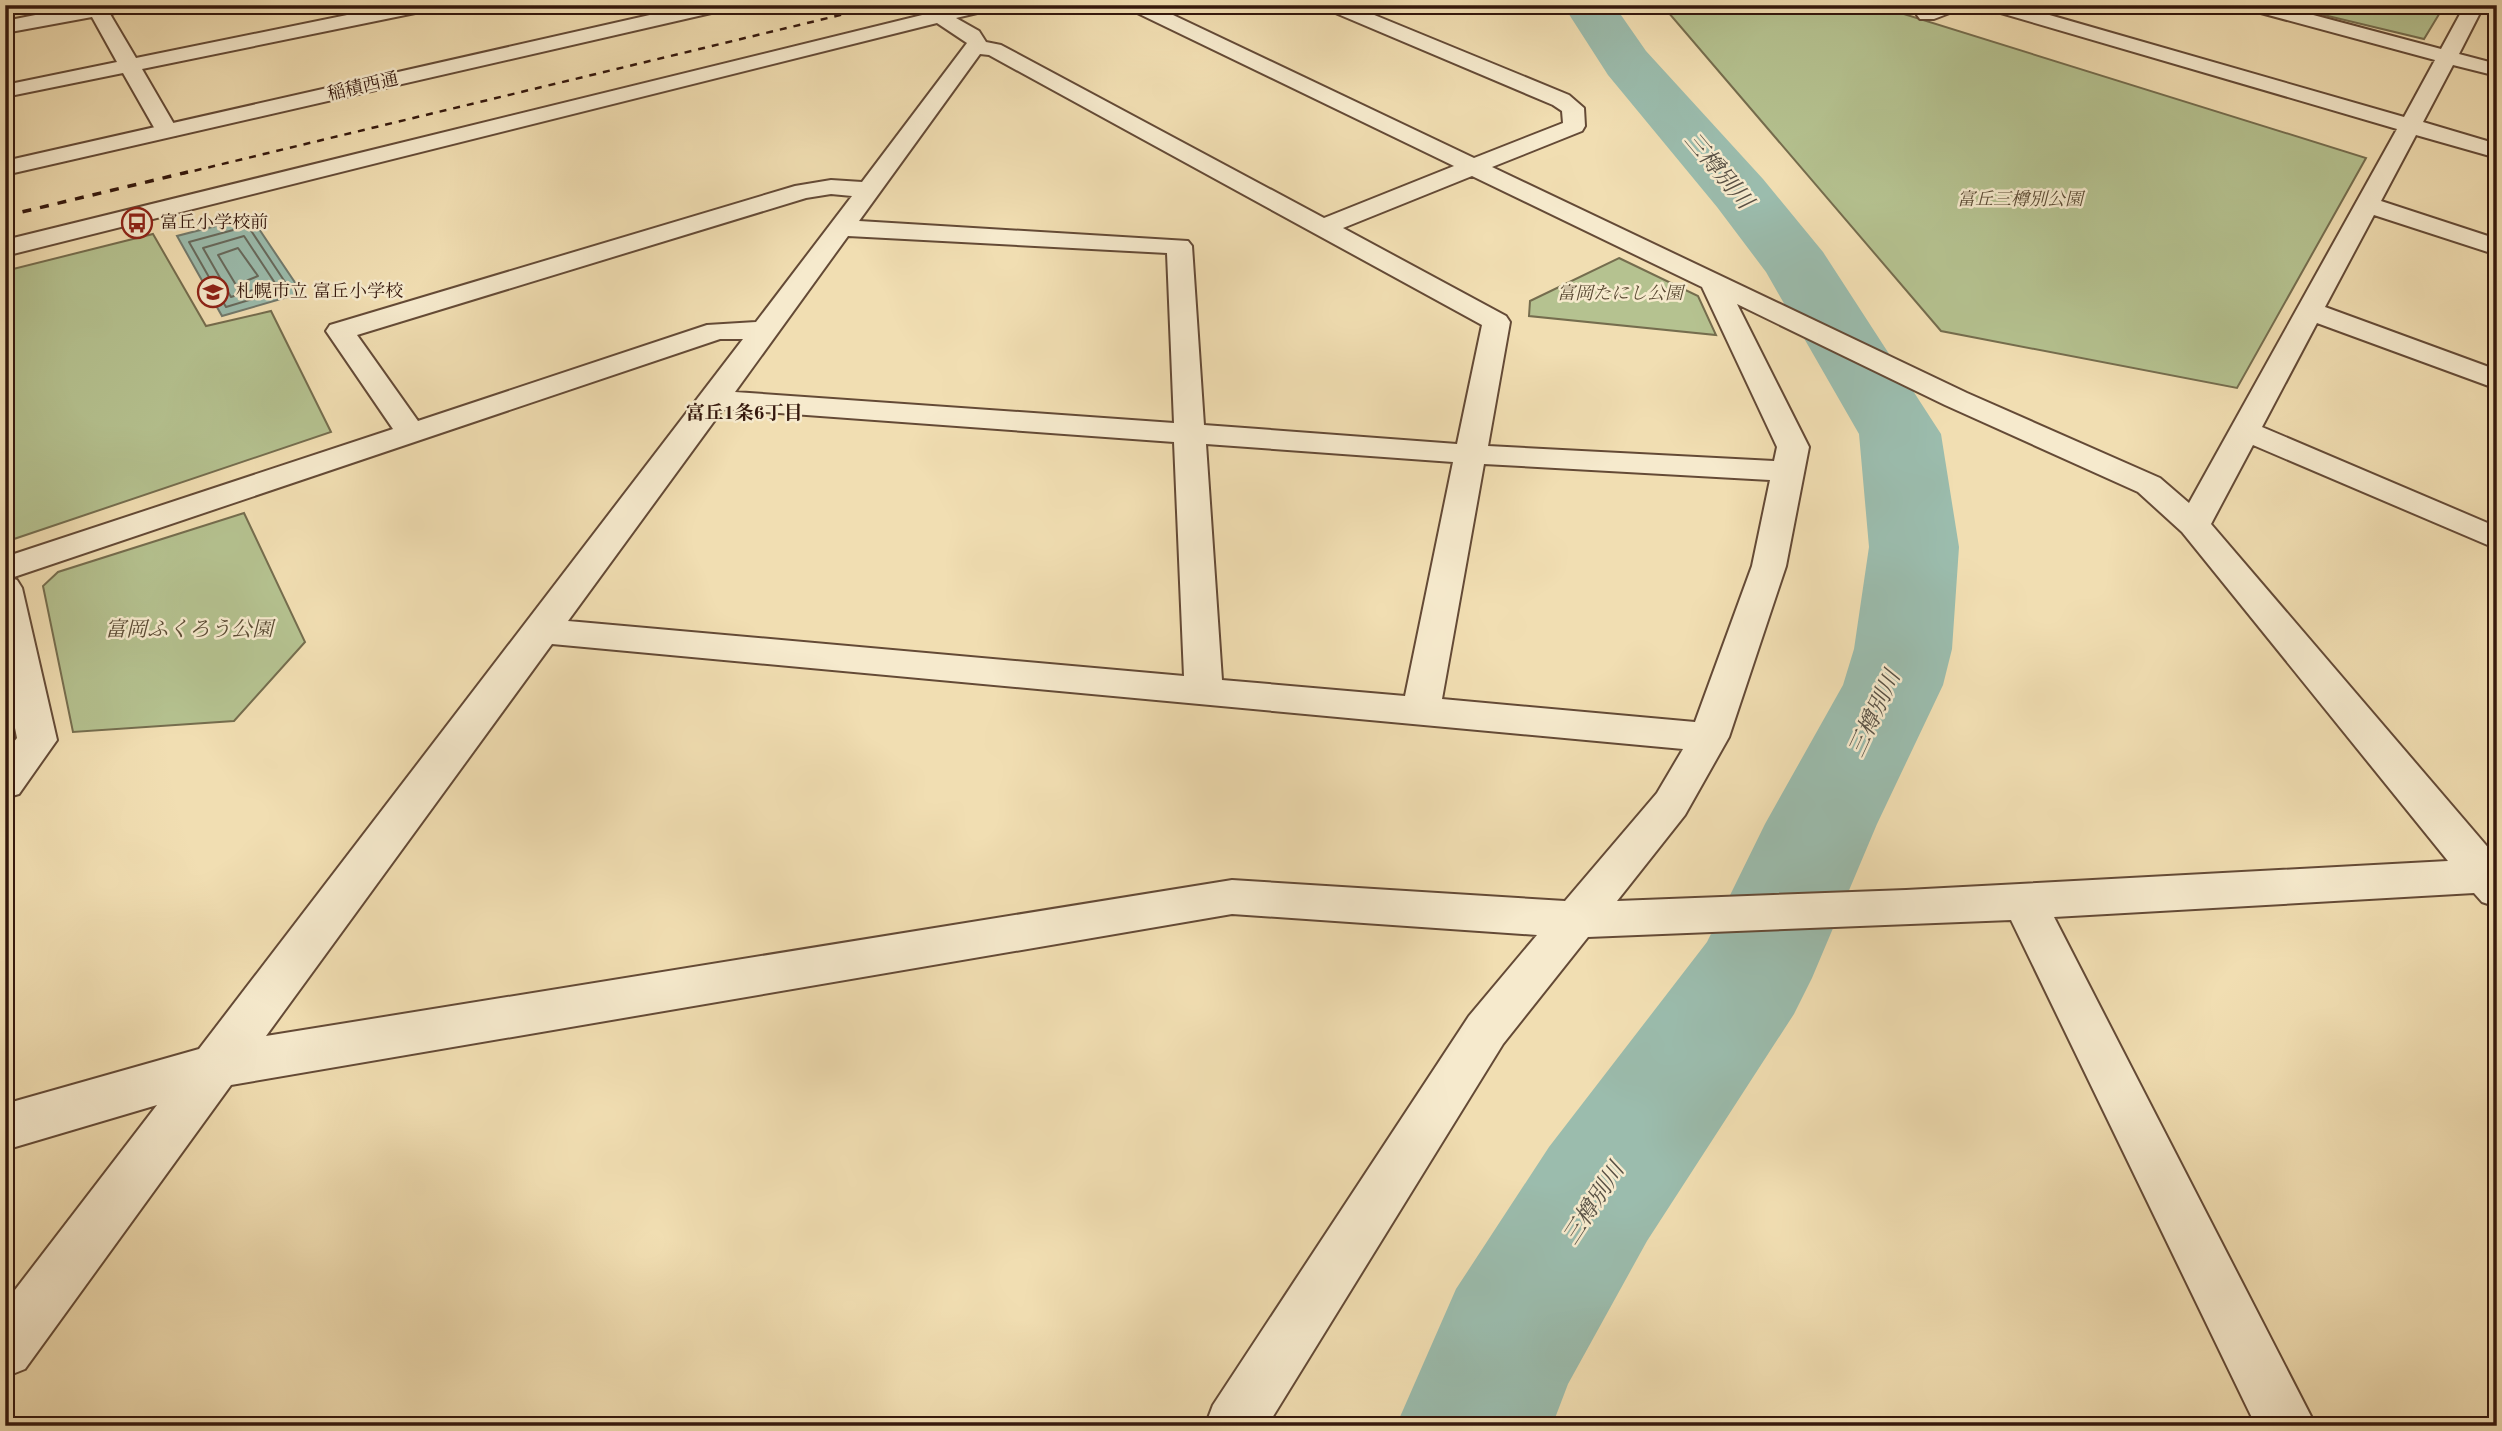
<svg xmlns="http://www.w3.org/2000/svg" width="2502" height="1431" font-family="'Old Standard TT','Noto Serif JP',serif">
	<rect width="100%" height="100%" fill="#f1deb2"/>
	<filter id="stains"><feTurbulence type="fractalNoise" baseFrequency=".00286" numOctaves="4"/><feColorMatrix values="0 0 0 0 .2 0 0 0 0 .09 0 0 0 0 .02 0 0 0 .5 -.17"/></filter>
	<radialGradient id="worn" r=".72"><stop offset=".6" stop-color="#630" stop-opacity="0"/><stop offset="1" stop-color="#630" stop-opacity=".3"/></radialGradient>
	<g fill="#b5c290" stroke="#756d4e" stroke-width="2">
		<polygon points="1662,5 1875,5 2366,158 2237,388 1941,331"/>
		<polygon points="2320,5 2443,5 2444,6 2424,39 2307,11"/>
		<polygon points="153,234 206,326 271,311 331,432 5,542 5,271"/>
		<polygon points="1619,258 1698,296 1716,335 1529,316 1530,301"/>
		<polygon points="244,513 305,642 234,721 73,732 43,586 58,572"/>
	</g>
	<polygon fill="#9bbcad" stroke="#727a6d" stroke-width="2" points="251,217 302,293 222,316 177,236"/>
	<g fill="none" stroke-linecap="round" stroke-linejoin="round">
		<g stroke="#686a5d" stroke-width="2">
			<polygon points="248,226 289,288 226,307 189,242"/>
			<polygon points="244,236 275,283 231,297 203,248"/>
			<polygon points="238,248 258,276 236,285 218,255"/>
		</g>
		<polygon fill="#9bbcad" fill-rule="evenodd" points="1563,5 1614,5 1646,51 1763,179 1823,252 1941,434 1959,547 1952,649 1943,685 1877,824 1812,978 1794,1014 1647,1241 1568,1384 1552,1426 1396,1426 1456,1289 1549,1147 1707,942 1765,824 1843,685 1854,649 1869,547 1859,434 1766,272 1717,207 1608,75"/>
		<g stroke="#644a36" stroke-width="4">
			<g id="minor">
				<polygon points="86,5 130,5 128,10 110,14 136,58 396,5 434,5 425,11 142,69 178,131 175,136 159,136 156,131 123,73 5,97 5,85 117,62 92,17 5,33 5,21"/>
				<path d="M963,5h33l-2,4 -38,9 23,13 7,11 15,3 323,173 130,-52 -325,-157 -2,-4h25l322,153 89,-35 -1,-12 -9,-6 -227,-96 -2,-4h26l219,90 15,13 1,18 -3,5 -90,36 475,226 193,85 29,25 208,-374 -410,-120 -2,-4h30l389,112 31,-57 -189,-51 -2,-4h32l165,44 24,-44h19l-25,49 38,10v12l-44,-11 -30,57 74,22v14l-81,-23 -35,66 116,38v16l-123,-40 -49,92 172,63v19l-180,-66 -55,104 235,100v22l-244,-104 -42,79 286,334v49l-15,-5 -8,-9 -420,24 262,509h-60l-245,-506 -423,17 -85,107 -236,382h-62l8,-21 256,-389 68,-81 -305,-21 -1001,171 -206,284 -20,8v-74l152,-198 -152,45v-46l194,-55 544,-710h-23l-709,239 6,2 5,8 35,152 -38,54 -14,4v-45l12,-15 -12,-60v-121l388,-128 -67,-98 4,-6 465,-139 36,-6 31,2 105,-139 -30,-20 -932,233v-16zM980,54l9,1 493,270 -25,119 -253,-19 -12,-179 -4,-5 -329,-20zM1472,176l230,111 75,160 -3,14 -286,-15 22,-124 -4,-6 -163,-88zM831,194l21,2 -96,126 -49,3 -289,96 -61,-86 449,-137zM848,236l319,17 7,170 -439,-31zM1737,304l208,101 193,87 44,40 266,329 -542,29 -289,11 68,-86 44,-78 57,-171 23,-119zM723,409l451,33 10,234 -616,-55zM1206,444l247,18 -48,234 -183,-16zM1484,464l286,16 -18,86 -57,156 -253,-23zM552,644l1131,105 -26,44 -92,108 -333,-21 -966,156z"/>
				<polygon points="1935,5 1962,5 1960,9 1934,19 1920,19 1917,15 1920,11"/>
			</g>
		</g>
		<g stroke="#644a36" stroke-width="4">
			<polygon id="tertiary" points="694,5 729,5 720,11 5,175 5,161"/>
		</g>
		<use href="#minor" fill="#f6eacd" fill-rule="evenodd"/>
		<use href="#tertiary" fill="#f6eacd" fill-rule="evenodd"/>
		<polyline stroke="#35180d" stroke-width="2.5" stroke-dasharray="7 7" stroke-linecap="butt" points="181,174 882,5"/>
		<polyline stroke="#35180d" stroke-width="3.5" stroke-dasharray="9 9" stroke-linecap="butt" points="5,216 188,172"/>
	</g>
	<defs>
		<g id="bus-ring" transform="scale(1.575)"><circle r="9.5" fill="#f6eacd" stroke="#8f2418" stroke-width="1.5"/><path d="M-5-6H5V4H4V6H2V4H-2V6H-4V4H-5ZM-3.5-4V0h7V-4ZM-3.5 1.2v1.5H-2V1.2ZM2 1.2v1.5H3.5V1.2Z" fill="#8f2418"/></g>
		<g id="school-ring" transform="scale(1.575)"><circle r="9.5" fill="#f6eacd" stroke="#8f2418" stroke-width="1.5"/><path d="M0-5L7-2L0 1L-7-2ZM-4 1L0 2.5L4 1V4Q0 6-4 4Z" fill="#8f2418"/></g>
	</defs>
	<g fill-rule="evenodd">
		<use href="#bus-ring" x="137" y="223"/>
		<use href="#school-ring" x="213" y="292"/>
	</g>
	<g text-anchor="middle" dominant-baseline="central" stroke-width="5" stroke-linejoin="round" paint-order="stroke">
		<g font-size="18" fill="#35180d" stroke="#f6eacd">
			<text transform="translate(363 87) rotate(-13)">稲積西通</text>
		</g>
		<g font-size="18" font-style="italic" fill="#5b4b34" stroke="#f6eacd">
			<text x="2020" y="200">富丘三樽別公園</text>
			<text x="1620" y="294">富岡たにし公園</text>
		</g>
		<g font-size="18" fill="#35180d" stroke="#f6eacd" text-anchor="start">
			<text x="160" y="223">富丘小学校前</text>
			<text x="236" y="292">札幌市立 富丘小学校</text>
		</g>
		<g font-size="19" font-weight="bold" fill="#35180d" stroke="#f6eacd">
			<text x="744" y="414">富丘1条6丁目</text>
		</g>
		<g font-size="21" font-style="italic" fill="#5b4b34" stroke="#f6eacd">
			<text x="189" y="630">富岡ふくろう公園</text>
		</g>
		<g font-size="23" font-style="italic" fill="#595145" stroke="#f6eacd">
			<text transform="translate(1718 171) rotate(50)">三樽別川</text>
			<text transform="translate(1875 714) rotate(-65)">三樽別川</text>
			<text transform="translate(1594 1204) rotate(-57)">三樽別川</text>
		</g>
	</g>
	<rect width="2502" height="1431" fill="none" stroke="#f1deb2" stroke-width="28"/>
	<rect x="7" y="7" width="2488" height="1417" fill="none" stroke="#35180d" stroke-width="3.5"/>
	<rect x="14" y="14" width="2474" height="1403" fill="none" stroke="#35180d" stroke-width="2"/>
	<rect width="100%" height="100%" filter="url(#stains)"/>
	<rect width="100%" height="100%" fill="url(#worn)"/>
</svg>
